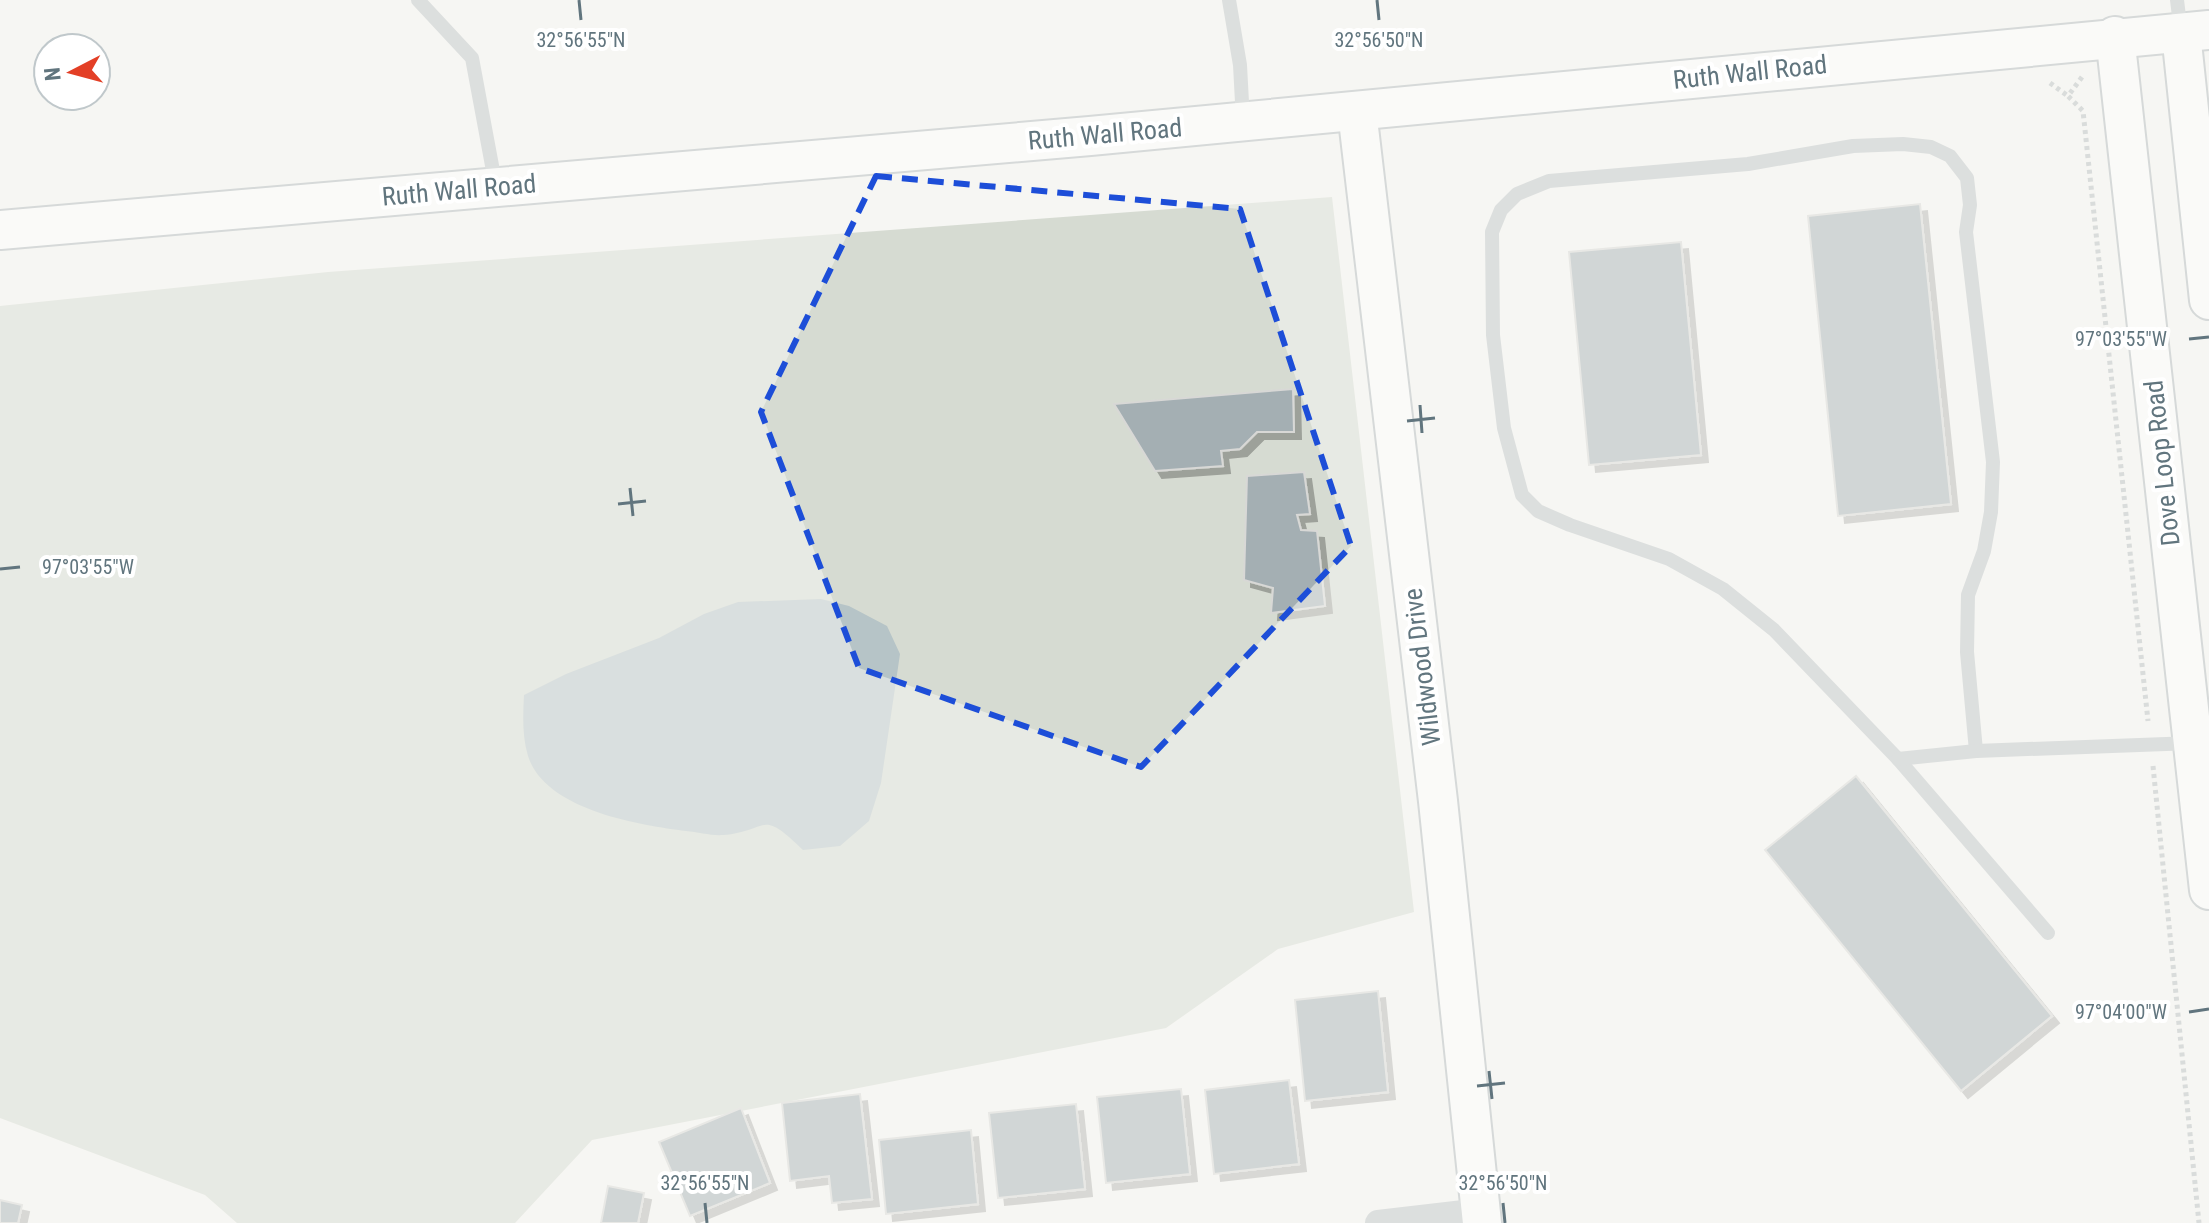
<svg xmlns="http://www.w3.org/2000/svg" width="2209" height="1223" font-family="'Roboto Condensed',sans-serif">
	<defs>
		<filter id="shadow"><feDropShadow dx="7" dy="7" stdDeviation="0" flood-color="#0004"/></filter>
	</defs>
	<rect width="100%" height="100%" fill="#f6f6f3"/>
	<polygon fill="#d6dbd2" points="1332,197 1414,912 1278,949 1166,1028 592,1140 515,1223 237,1223 205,1195 0,1118 0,306 328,272"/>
	<path fill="#b6c4c7" d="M821,599l28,7 38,20 13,28 -19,129 -12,38 -29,25 -37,4c-44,-43 -33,-19 -80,-15 -11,1 -25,-3 -37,-4 -47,-6 -141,-21 -158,-75 -6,-20 -5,-41 -4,-61l42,-21 93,-36 45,-24 34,-12z"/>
	<g fill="#a4afb3" stroke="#d8d8d6" stroke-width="2" filter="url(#shadow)">
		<polygon points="1920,204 1951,504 1838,516 1808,216"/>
		<polygon points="1681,242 1701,455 1589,465 1569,252"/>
		<polygon points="1293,389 1294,432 1257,432 1240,449 1221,451 1223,466 1155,471 1114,404"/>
		<polygon points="1304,472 1310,514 1297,515 1301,530 1317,531 1325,606 1271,613 1273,588 1244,580 1247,476"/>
		<polygon points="1856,776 2052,1016 1961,1091 1765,850"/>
		<polygon points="1378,991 1388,1092 1305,1101 1295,1000"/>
		<polygon points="1289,1080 1299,1164 1214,1174 1205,1090"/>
		<polygon points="1181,1089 1190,1174 1106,1183 1097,1097"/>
		<polygon points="860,1094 872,1199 832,1203 829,1176 790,1181 782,1103"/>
		<polygon points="1076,1104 1085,1189 998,1198 989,1113"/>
		<polygon points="741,1108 770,1183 690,1216 659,1142"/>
		<polygon points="971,1130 978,1204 886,1214 879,1140"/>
		<polygon points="608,1186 644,1193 638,1223 601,1223"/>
		<polygon points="0,1200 22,1205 18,1223 0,1223"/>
	</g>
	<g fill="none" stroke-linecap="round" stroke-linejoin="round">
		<g stroke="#afb7ba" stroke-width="42">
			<g id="secondary">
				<polyline points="2181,33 2209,300"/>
				<polyline points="2115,36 2209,890"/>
				<polyline points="1357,111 1438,801 1482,1223"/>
				<polyline points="0,230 1090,136 2209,30"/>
			</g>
		</g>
		<g stroke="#b7bcbe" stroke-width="5" stroke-dasharray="4 4" stroke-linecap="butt">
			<polyline points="2082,77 2068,96 2083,111 2148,721"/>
			<polyline points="2050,83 2068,96"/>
			<polyline points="2153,766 2199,1223"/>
		</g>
		<g stroke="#bdc3c6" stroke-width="14">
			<polyline points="418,0 472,58 496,187"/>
			<polyline points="1229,0 1240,65 1243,121"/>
			<polyline points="2177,0 2181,33"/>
			<polyline points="1976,751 1967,652 1968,595 1984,551 1991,512 1993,462 1966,232 1970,205 1967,178 1950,156 1931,147 1903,144 1853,146 1748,164 1549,181 1517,194 1501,210 1492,232 1493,335 1504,428 1522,495 1538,511 1570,525 1669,559 1723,589 1774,630 1898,759 2048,933"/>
			<polyline points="1898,759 1976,751 2193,743"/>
		</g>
		<polyline stroke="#bdc3c6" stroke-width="26" points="1378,1223 1481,1211"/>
		<use href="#secondary" stroke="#fff" stroke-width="38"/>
	</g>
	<path d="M0 0H2209V1223H0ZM876,176l364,33 111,337 -210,221 -282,-99 -98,-256z" fill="#f6f6f3" fill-opacity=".55" fill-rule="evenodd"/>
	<path fill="none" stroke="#1d4ed8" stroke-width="6" stroke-dasharray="16 10" stroke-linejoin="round" d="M876,176l364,33 111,337 -210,221 -282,-99 -98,-256z"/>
	<path fill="none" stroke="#61757e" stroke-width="3" d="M579,0l2,20M1377,0l2,20M2189,339l20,-2M1420,405l2,28M1407,421l28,-3M630,488l3,28M618,504l28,-3M0,569l20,-2M2189,1012l20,-3M1489,1071l3,28M1477,1086l28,-3M705,1203l2,20M1503,1203l2,20"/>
	<g text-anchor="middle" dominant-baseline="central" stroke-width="8" stroke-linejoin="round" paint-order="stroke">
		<g font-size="26" fill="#61757e" stroke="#fff">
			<text transform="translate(1750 72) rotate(-6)">Ruth Wall Road</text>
			<text transform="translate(1105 134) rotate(-5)">Ruth Wall Road</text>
			<text transform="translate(459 190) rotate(-5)">Ruth Wall Road</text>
			<text transform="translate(2162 463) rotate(-96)">Dove Loop Road</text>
			<text transform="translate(1422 667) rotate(-97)">Wildwood Drive</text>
		</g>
	</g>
	<g font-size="20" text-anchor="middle" fill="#61757e" stroke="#fff" stroke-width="8" stroke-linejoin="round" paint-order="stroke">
		<text x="581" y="47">32°56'55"N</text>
		<text x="1379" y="47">32°56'50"N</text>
		<text x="2121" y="346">97°03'55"W</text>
		<text x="88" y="574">97°03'55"W</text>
		<text x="2121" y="1019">97°04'00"W</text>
		<text x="705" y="1190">32°56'55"N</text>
		<text x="1503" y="1190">32°56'50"N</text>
	</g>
	<g transform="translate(72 72) rotate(264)"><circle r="38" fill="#ffffff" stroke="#c0c8cb" stroke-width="2"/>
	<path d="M0-6L14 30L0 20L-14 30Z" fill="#e33f26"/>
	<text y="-12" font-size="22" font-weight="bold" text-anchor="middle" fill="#61757e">N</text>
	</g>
</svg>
